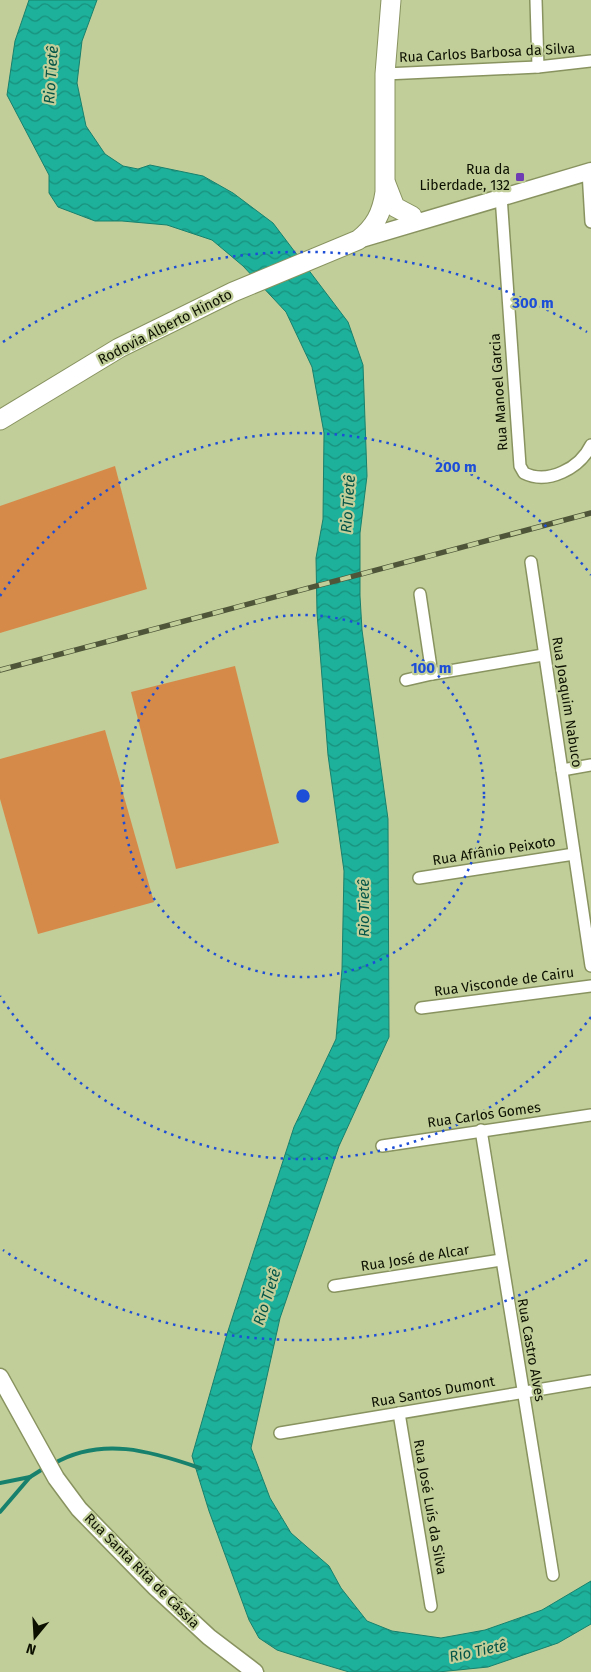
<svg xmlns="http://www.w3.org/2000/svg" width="591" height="1672" font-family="'Fira Sans',sans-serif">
	<defs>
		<pattern id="water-waves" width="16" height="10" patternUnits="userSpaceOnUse" patternTransform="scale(1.25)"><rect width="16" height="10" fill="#1db19b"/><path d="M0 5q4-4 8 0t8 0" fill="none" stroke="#188f7c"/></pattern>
	</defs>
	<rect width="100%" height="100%" fill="#c1ce99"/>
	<g fill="#d68a49">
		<polygon points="115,466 147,589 0,633 0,506"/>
		<polygon points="235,666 279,843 176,869 131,692"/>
		<polygon points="105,730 154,902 38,934 0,799 0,759"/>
	</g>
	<polygon fill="url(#water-waves)" stroke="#18816d" points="29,0 97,0 82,41 77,83 86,126 105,154 123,166 138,169 150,165 203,176 233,193 273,223 348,322 363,365 367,476 360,533 360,596 362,630 388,819 389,1037 339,1146 280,1318 251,1448 270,1498 291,1533 329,1566 341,1588 367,1621 392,1631 441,1638 485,1630 542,1610 591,1581 591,1624 558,1643 488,1667 438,1672 349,1672 299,1657 277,1650 259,1638 249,1620 209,1511 192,1456 227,1334 294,1127 336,1039 342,969 344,871 328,755 317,613 316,558 323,519 324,433 312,367 286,312 243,266 212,240 167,225 122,221 95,221 58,207 49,193 49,175 7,95 15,41"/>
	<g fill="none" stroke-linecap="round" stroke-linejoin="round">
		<g stroke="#18816d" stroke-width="4">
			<path d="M53,1464c48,-28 98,-13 147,4"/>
			<polyline points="0,1483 30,1477"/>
			<polyline points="0,1512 30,1477 46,1467"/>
		</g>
		<g stroke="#889360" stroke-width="14">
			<g id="street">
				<polyline points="536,0 538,67"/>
				<polyline points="385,74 538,67 591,61"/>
				<polyline points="588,171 591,222"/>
				<path d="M501,196l19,270 4,7c24,12 56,-5 67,-28"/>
				<polyline points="531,562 591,966"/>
				<polyline points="420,594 432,674"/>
				<polyline points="406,680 432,674 543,655"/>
				<polyline points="562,770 591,765"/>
				<polyline points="419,878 574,854"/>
				<polyline points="421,1008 591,986"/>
				<polyline points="481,1130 553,1575"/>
				<polyline points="382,1146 591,1115"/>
				<polyline points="334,1286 501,1260"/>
				<polyline points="399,1413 431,1606"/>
				<polyline points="280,1433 591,1381"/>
			</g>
		</g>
		<g stroke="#889360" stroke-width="19">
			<g id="secondary">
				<polyline points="358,240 591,171"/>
				<polyline points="0,1377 56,1478 79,1509 156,1588 209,1637 255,1672"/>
			</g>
		</g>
		<g stroke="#889360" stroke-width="21">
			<g id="primary">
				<polyline points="386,184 395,207 412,216"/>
				<path d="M0,420l119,-72 114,-56 125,-52c17,-13 24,-27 27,-48v-118l6,-74"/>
			</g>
		</g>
		<use href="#street" stroke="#fff" stroke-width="11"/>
		<use href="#secondary" stroke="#fff" stroke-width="16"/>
		<use href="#primary" stroke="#fff" stroke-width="19"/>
		<g stroke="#4e5538" stroke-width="5.5">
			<polyline id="rail" points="0,670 591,513"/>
		</g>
		<use href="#rail" stroke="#c1ce99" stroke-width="4" stroke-dasharray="11" stroke-linecap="butt"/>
	</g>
	<g fill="none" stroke="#1d4ed8" stroke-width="2.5" stroke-dasharray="2.5 5">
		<circle cx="303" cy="796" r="181"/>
		<path d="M591 1017A363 363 0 0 1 0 996M0 596A363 363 0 0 1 591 575"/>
		<path d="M587 1260A544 544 0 0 1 3 1250M3 342A544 544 0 0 1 587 332"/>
	</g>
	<rect fill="#6f3cb3" stroke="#c1ce99" stroke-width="2" x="515" y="172" width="10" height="10" rx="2.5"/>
	<g text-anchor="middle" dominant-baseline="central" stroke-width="4.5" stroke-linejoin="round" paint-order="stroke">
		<g font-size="14" fill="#0c1001" stroke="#c1ce99">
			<text transform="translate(487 53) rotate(-3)">Rua Carlos Barbosa da Silva</text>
			<text transform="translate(165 327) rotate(-27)">Rodovia Alberto Hinoto</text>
			<text transform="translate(499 392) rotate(-94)">Rua Manoel Garcia</text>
			<text transform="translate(567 702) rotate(81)">Rua Joaquim Nabuco</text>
			<text transform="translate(494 851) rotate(-9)">Rua Afrânio Peixoto</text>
			<text transform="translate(504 982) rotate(-8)">Rua Visconde de Cairu</text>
			<text transform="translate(484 1115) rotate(-8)">Rua Carlos Gomes</text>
			<text transform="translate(415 1258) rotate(-9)">Rua José de Alcar</text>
			<text transform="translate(531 1350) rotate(80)">Rua Castro Alves</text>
			<text transform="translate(433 1392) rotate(-10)">Rua Santos Dumont</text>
			<text transform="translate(430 1507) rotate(80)">Rua José Luís da Silva</text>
			<text transform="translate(142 1571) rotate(45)">Rua Santa Rita de Cássia</text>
		</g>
		<g font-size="14" fill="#0c1001" stroke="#c1ce99" text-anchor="end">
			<text x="510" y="169">Rua da<tspan x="510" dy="16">Liberdade, 132</tspan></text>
		</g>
		<g font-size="15" font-style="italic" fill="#035448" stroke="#c1ce99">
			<text transform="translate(51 75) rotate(-86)">Rio Tietê</text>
			<text transform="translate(348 504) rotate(-86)">Rio Tietê</text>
			<text transform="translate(364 908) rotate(-90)">Rio Tietê</text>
			<text transform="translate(267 1297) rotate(-72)">Rio Tietê</text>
			<text transform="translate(478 1651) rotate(-12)">Rio Tietê</text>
		</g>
	</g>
	<circle cx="303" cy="796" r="8" fill="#1d4ed8" stroke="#c1ce99" stroke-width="2.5"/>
	<g font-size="15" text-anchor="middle" font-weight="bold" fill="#1d4ed8" stroke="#c1ce99" stroke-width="4.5" stroke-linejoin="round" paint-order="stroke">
		<text x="533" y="308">300 m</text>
		<text x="456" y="472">200 m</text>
		<text x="431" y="673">100 m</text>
	</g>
	<g transform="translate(35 1637) rotate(198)" stroke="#c1ce99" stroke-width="4" paint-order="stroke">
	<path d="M0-4L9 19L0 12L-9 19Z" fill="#0c1001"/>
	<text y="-8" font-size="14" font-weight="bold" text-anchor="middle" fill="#0c1001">N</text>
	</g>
</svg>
